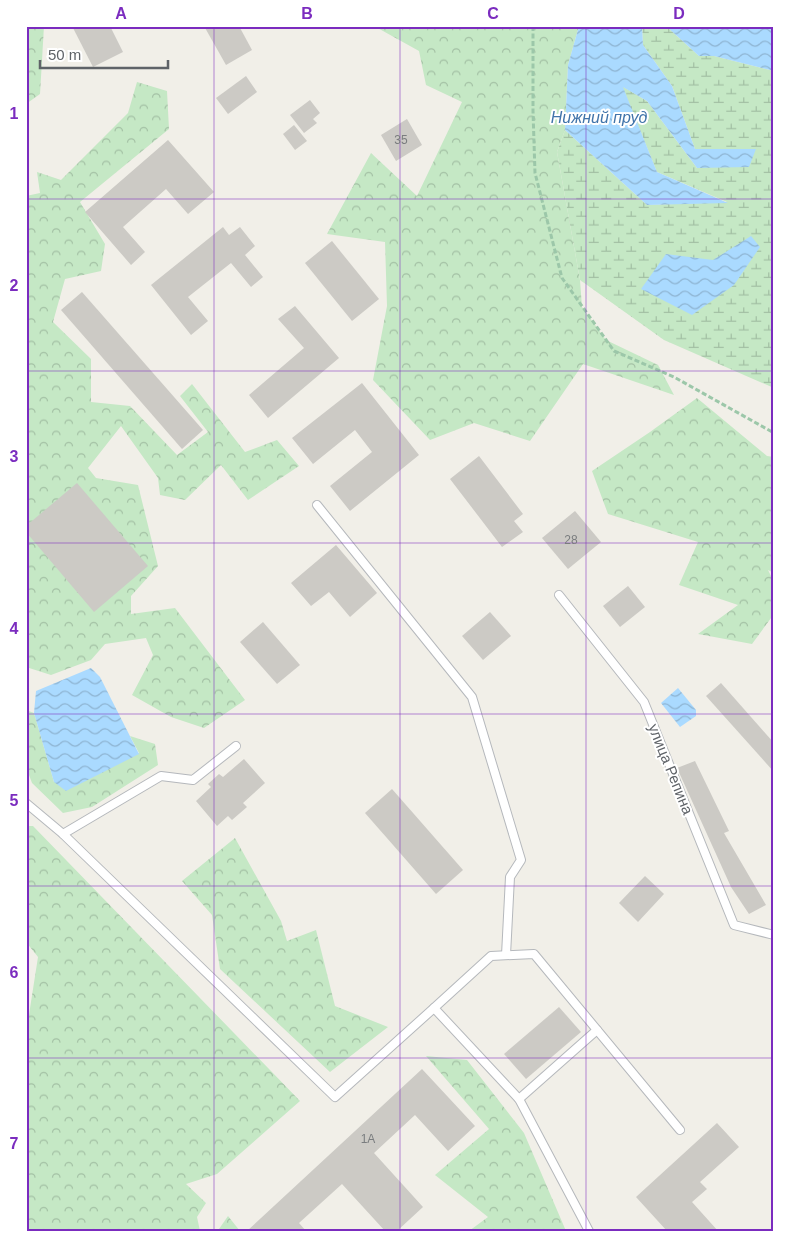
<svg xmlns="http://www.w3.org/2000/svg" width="800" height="1257" font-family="Arial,sans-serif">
	<defs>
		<pattern id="forest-crowns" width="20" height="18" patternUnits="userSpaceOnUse" patternTransform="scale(1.25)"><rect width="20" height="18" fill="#c5e8c5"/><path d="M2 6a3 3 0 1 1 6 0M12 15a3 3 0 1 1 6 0" fill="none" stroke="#a3c0a4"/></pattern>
		<pattern id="wetland-marsh" width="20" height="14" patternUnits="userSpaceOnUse" patternTransform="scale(1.25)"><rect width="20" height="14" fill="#c5e8c5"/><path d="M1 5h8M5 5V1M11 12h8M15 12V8" fill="none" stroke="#a3c0a4"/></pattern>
		<pattern id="water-waves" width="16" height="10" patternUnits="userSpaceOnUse" patternTransform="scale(1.25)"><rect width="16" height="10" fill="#aadaff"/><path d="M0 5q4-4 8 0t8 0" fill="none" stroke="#8eb4d2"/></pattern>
	</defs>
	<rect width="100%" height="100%" fill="#f1efe8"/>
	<g fill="url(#forest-crowns)">
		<polygon points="26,26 44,26 40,94 26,104"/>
		<polygon points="374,26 579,26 568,65 565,130 557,152 580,280 582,307 606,340 658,365 674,395 583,364 530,441 474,423 430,440 373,380 387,306 385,242 327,234 371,153 417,196 462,102 426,85 419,51"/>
		<polygon points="137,82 167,91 169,129 80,202 105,244 101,271 65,279 53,322 91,359 91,402 130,406 177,455 208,432 180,396 192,384 245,452 277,440 299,466 248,500 221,465 185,500 160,495 158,478 121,426 88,468 96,478 138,485 158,566 131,596 131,614 175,608 245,700 204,728 171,717 132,695 153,655 146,638 105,644 91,660 51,675 26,667 26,196 40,193 37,172 61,180 128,113"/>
		<polygon points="697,398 767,456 774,457 774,573 768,570 774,582 774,614 752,644 698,634 738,605 679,585 698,542 608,514 592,471 650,432"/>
		<polygon points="26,710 34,713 54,782 139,753 130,736 155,744 158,765 92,807 63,813 32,783 26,767"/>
		<polygon points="26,826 33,826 300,1101 217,1174 186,1184 206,1203 197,1217 200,1231 26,1231 26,1034 38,957 26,942"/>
		<polygon points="235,838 281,921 287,941 316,930 335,1006 388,1027 330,1072 220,969 212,915 182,881"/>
		<polygon points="426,1056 467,1060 524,1133 566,1231 469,1231 488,1217 435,1175 489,1129"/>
		<polygon points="228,1216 240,1231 221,1231 219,1229"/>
	</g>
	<polygon fill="url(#wetland-marsh)" points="642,26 666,26 699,56 714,56 774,71 774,388 664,340 580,280 557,152 565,130 647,205 727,202 657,172 622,86 647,101 697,168 695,149 672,86 643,45"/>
	<g fill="url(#water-waves)">
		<polygon points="579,26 642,26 643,45 672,86 695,149 756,149 749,167 697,168 647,101 623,87 657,172 728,203 647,205 565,130 568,65"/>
		<polygon points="666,26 774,26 774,71 714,56 699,56"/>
		<polygon points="751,236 760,247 734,285 692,315 641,289 666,254 713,260"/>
		<polygon points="91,668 100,677 139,754 66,791 54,782 34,713 36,691"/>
		<polygon points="678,688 696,710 696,716 680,727 661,703"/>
	</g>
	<g fill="#cccac5">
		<polygon points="72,26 110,26 123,52 93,67"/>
		<polygon points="204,26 239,26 252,50 226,65"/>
		<polygon points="246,76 257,92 228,114 216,98"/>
		<polygon points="310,100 320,113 313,119 317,123 304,133 290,115"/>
		<polygon points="407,119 422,145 396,161 381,135"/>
		<polygon points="294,125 307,141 295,150 283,134"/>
		<polygon points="168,140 214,192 188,214 166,189 123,227 145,252 131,265 85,212"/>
		<polygon points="223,227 229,235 240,227 255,246 245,255 263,277 251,287 231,263 188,297 208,321 191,335 151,285"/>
		<polygon points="332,241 379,299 352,321 305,263"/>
		<polygon points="82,292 203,430 182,449 61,310"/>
		<polygon points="295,306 339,358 268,418 249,395 304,348 278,319"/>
		<polygon points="362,383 419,455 350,511 330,486 372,452 355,430 313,464 292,438"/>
		<polygon points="479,456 523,514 514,521 523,532 502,547 450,479"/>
		<polygon points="77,483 148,566 94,612 26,532 26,526"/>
		<polygon points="575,511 601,542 568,569 542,538"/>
		<polygon points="336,545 377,593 350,617 329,592 311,606 291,583"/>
		<polygon points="628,586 645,607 620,627 603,606"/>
		<polygon points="490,612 511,636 483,660 462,636"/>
		<polygon points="263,622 300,665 277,684 240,642"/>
		<polygon points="721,683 774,743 774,772 706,696"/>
		<polygon points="244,759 265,783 243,803 247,807 232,820 228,816 217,826 196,801 211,787 208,784 219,774 223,777"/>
		<polygon points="695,761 729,831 724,833 766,905 749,914 731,887 677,768"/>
		<polygon points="392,789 463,870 436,894 365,813"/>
		<polygon points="645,876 664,894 638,922 619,903"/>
		<polygon points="559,1007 581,1032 526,1079 504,1054"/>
		<polygon points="422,1069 475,1126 448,1151 415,1115 374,1153 423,1207 397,1231 385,1231 342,1184 299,1223 306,1231 247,1231"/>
		<polygon points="717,1123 739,1147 700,1182 707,1189 692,1202 718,1231 667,1231 636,1197"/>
	</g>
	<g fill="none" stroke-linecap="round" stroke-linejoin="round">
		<g stroke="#b5b8bc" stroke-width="10">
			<g id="lane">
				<polyline points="317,505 472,697 521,860 510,877 506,955"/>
				<polyline points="559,595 644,702 734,925 774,935"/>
				<polyline points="26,803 63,834 335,1097 434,1008 491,956 534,954 680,1130"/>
				<polyline points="63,834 161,776 193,780 236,746"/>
				<polyline points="434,1008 519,1099 589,1231"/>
				<polyline points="519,1099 597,1030"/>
			</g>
		</g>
		<polyline stroke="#9cc7a9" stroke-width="3" stroke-dasharray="5 2.5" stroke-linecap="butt" points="533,26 533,111 535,173 562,278 614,351 674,377 774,433"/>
		<use href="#lane" stroke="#fff" stroke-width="8"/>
	</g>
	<path fill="none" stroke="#7b2cbf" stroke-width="1" stroke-opacity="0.55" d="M214,26v1205M400,26v1205M586,26v1205M26,199h748M26,371h748M26,543h748M26,714h748M26,886h748M26,1058h748"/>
	<g text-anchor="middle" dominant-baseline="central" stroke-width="4" stroke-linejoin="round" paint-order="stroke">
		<g font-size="12" fill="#7a7d7f">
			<text x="401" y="140">35</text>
			<text x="571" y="540">28</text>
			<text x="368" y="1139">1А</text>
		</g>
		<g font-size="15" fill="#5f6368" stroke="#fff">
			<text transform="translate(671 769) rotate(68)">улица Репина</text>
		</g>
		<g font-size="16" font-style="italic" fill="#4174aa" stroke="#fff">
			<text x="599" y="117">Нижний пруд</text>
		</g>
	</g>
	<rect width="800" height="1257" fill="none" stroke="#ffffff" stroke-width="55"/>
	<path d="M40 60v8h128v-8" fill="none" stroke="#5f6368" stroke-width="2.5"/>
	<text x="48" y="60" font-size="15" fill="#5f6368" stroke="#ffffff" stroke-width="4" paint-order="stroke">50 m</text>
	<rect x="28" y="28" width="744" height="1202" fill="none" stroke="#7b2cbf" stroke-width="2"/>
	<g font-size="16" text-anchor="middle" font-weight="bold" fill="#7b2cbf">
		<text x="121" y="19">A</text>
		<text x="307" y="19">B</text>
		<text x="493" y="19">C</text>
		<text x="679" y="19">D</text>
		<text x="14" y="119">1</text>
		<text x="14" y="291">2</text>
		<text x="14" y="462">3</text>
		<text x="14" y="634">4</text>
		<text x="14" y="806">5</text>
		<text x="14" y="978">6</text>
		<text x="14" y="1149">7</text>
	</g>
</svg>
